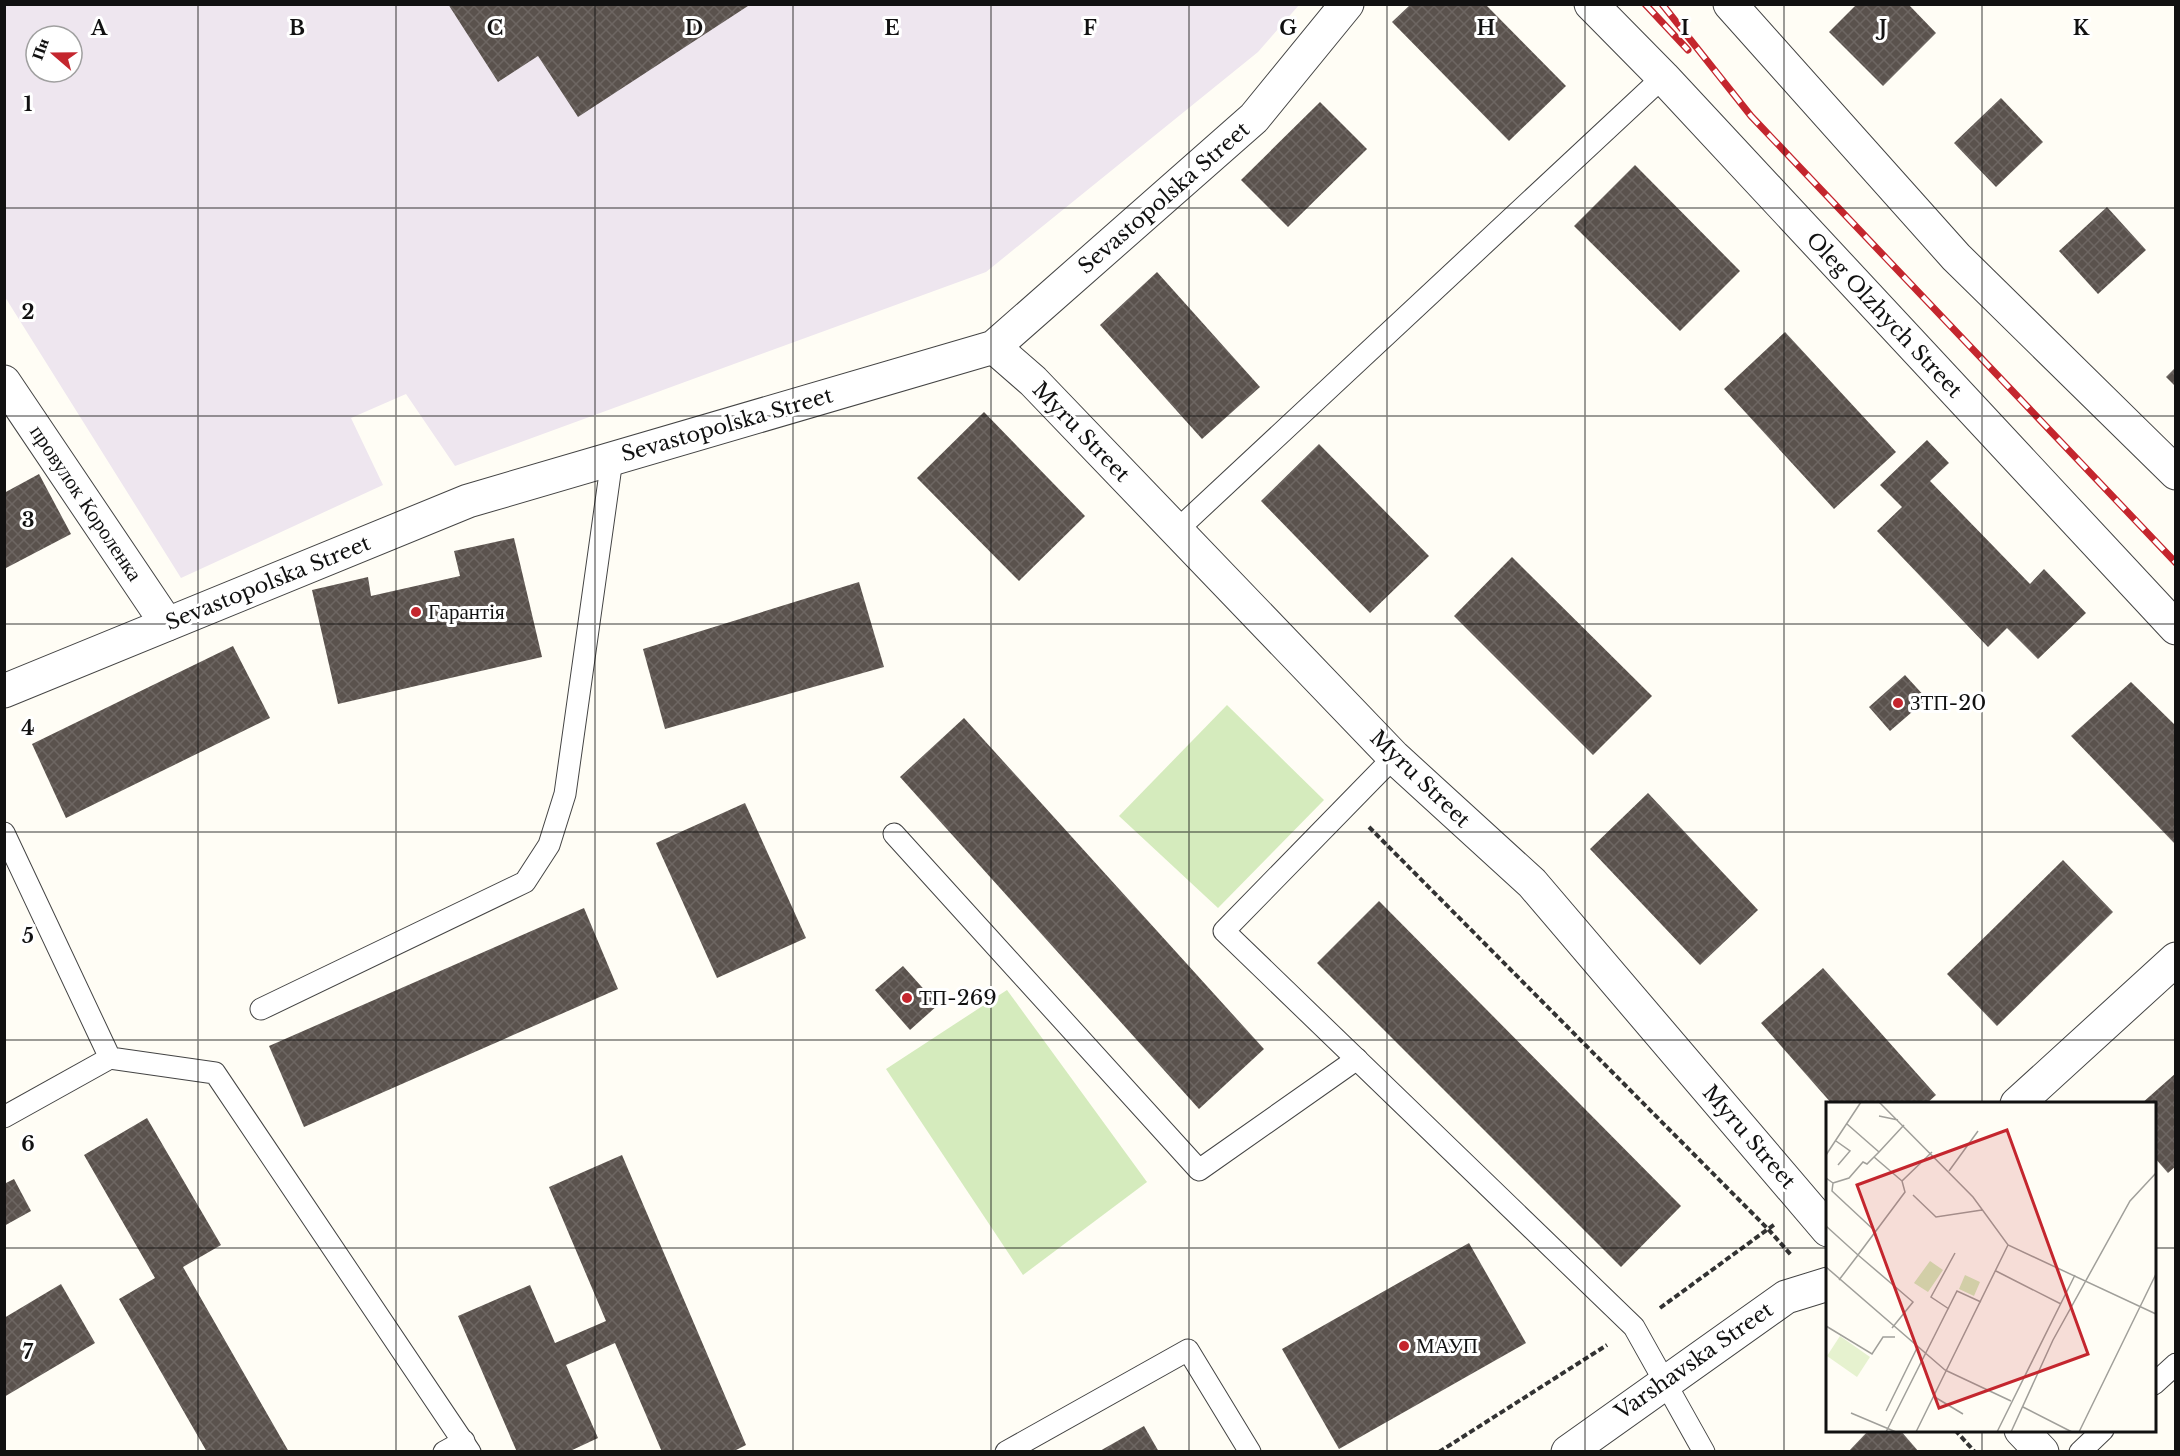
<svg xmlns="http://www.w3.org/2000/svg" width="2180" height="1456" font-family="'Libre Baskerville',serif">
	<defs>
		<pattern id="building-cross-hatch" width="8" height="8" patternUnits="userSpaceOnUse" patternTransform="scale(1.5)"><rect width="8" height="8" fill="#5a524d"/><path d="M0 0l8 8M0 8l8-8" fill="none" stroke="#6d6662"/></pattern>
	</defs>
	<rect width="100%" height="100%" fill="#fffdf5"/>
	<path fill="#eee6ef" fill-rule="evenodd" d="M5,5h1294l-41,47 -272,220 -531,194 -49,-72 -55,24 32,67 -202,93 -176,-281zM36,36h36v36h-36z"/>
	<g fill="#d5ebbd">
		<polygon points="1227,705 1324,800 1218,908 1119,816"/>
		<polygon points="1007,990 1147,1182 1023,1275 886,1069"/>
	</g>
	<g fill="url(#building-cross-hatch)">
		<polygon points="448,4 751,4 578,117 538,56 498,82"/>
		<polygon points="1857,4 1908,4 1936,33 1883,86 1829,32"/>
		<polygon points="1410,5 1486,5 1566,86 1509,141 1392,22"/>
		<polygon points="2001,98 2043,142 1996,187 1954,143"/>
		<polygon points="1320,102 1367,149 1288,227 1241,180"/>
		<polygon points="1635,165 1740,271 1680,331 1574,226"/>
		<polygon points="2107,207 2146,250 2098,294 2059,251"/>
		<polygon points="1157,272 1260,387 1202,439 1100,325"/>
		<polygon points="1785,332 1896,452 1834,509 1724,389"/>
		<polygon points="2176,367 2176,387 2166,377"/>
		<polygon points="984,412 1085,516 1019,581 917,478"/>
		<polygon points="1927,440 1949,463 1930,481 2030,584 2044,569 2086,613 2038,659 2007,628 1988,647 1877,531 1902,507 1880,485"/>
		<polygon points="1319,444 1429,556 1370,613 1261,501"/>
		<polygon points="39,474 71,534 6,568 4,565 4,493"/>
		<polygon points="514,538 542,657 338,704 312,590 368,577 371,596 460,576 454,551"/>
		<polygon points="1512,557 1652,696 1593,755 1454,616"/>
		<polygon points="859,582 884,667 665,729 643,649"/>
		<polygon points="233,646 270,718 66,818 32,744"/>
		<polygon points="1905,675 1927,699 1890,731 1869,707"/>
		<polygon points="2131,682 2176,726 2176,845 2071,736"/>
		<polygon points="964,718 1264,1049 1199,1109 900,777"/>
		<polygon points="1648,793 1758,910 1700,965 1590,849"/>
		<polygon points="745,803 806,938 717,978 656,843"/>
		<polygon points="2063,860 2113,912 1997,1026 1947,974"/>
		<polygon points="1379,901 1681,1206 1621,1267 1317,963"/>
		<polygon points="584,908 618,989 304,1127 269,1046"/>
		<polygon points="903,966 938,1005 910,1030 875,990"/>
		<polygon points="1823,968 1936,1095 1926,1104 1832,1104 1761,1023"/>
		<polygon points="2176,1073 2176,1166 2168,1173 2154,1157 2154,1104 2141,1104"/>
		<polygon points="147,1118 221,1245 183,1267 289,1452 207,1452 119,1299 155,1278 84,1155"/>
		<polygon points="622,1155 746,1445 732,1452 662,1452 615,1343 566,1365 598,1438 568,1452 517,1452 458,1316 530,1285 555,1343 606,1321 549,1187"/>
		<polygon points="14,1179 31,1211 4,1226 4,1184"/>
		<polygon points="1469,1243 1526,1343 1339,1449 1282,1349"/>
		<polygon points="61,1284 95,1343 4,1397 4,1318"/>
		<polygon points="1144,1426 1159,1452 1098,1452"/>
		<polygon points="1869,1430 1900,1430 1919,1452 1848,1452"/>
	</g>
	<g fill="none" stroke-linecap="round" stroke-linejoin="round">
		<g stroke="#444" stroke-width="23">
			<g id="service">
				<polyline points="1176,531 1663,77"/>
				<polyline points="1394,757 1224,931 1634,1327 1704,1452"/>
				<polyline points="4,833 110,1058 215,1073 470,1452"/>
				<polyline points="894,834 1199,1170 1357,1059"/>
				<polyline points="261,1009 525,882 549,845 565,794 612,459"/>
				<polyline points="4,1117 110,1058"/>
				<polyline points="2154,1384 2176,1364"/>
				<polyline points="444,1452 464,1441"/>
				<polyline points="1006,1452 1188,1350 1250,1452"/>
				<polyline points="2080,1452 2103,1430"/>
			</g>
		</g>
		<g stroke="#444" stroke-width="35">
			<g id="minor">
				<polyline points="1591,4 1663,77 2176,628"/>
				<polyline points="1730,4 1956,257 2176,473"/>
				<polyline points="994,347 1033,381 1394,757 1532,883 1828,1230"/>
				<polyline points="4,382 167,624"/>
				<polyline points="2017,1104 2176,959"/>
				<polyline points="2021,1430 2042,1452"/>
				<polyline points="1568,1452 1786,1297 1828,1284"/>
			</g>
		</g>
		<g stroke="#444" stroke-width="35">
			<polyline id="tertiary" points="4,691 468,501 994,347 1254,118 1347,4"/>
		</g>
		<g stroke="#333" stroke-width="4" stroke-dasharray="6 3" stroke-linecap="butt">
			<polyline points="1369,827 1768,1229 1791,1255"/>
			<polyline points="1660,1308 1775,1224"/>
			<polyline points="1955,1430 1975,1452"/>
			<polyline points="1439,1452 1607,1345"/>
		</g>
		<use href="#service" stroke="#fff" stroke-width="21"/>
		<use href="#minor" stroke="#fff" stroke-width="33"/>
		<use href="#tertiary" stroke="#fff" stroke-width="33"/>
		<g stroke="#c4262e" stroke-width="7">
			<g id="rail">
				<polyline points="1645,4 1688,50"/>
				<polyline points="1662,4 1751,116 2176,563"/>
			</g>
		</g>
		<use href="#rail" stroke="#fff" stroke-width="4.5" stroke-dasharray="14" stroke-linecap="butt"/>
	</g>
	<path fill="none" stroke="#111" stroke-width="1.5" stroke-opacity="0.55" d="M198,4v1448M396,4v1448M595,4v1448M793,4v1448M991,4v1448M1189,4v1448M1387,4v1448M1585,4v1448M1784,4v1448M1982,4v1100M4,208h2172M4,416h2172M4,624h2172M4,832h2172M4,1040h2172M4,1248h1824M2154,1248h22M1982,1430v22"/>
	<g fill="#c4262e" stroke="#fff" stroke-width="2">
		<circle cx="416" cy="612" r="6"/>
		<circle cx="1898" cy="703" r="6"/>
		<circle cx="907" cy="998" r="6"/>
		<circle cx="1404" cy="1346" r="6"/>
	</g>
	<g text-anchor="middle" dominant-baseline="central" stroke-width="6" stroke-linejoin="round" paint-order="stroke">
		<g font-size="21" fill="#111" stroke="#fff">
			<text transform="translate(1164 198) rotate(-41)">Sevastopolska Street</text>
			<text transform="translate(1884 315) rotate(47)">Oleg Olzhych Street</text>
			<text transform="translate(727 425) rotate(-16)">Sevastopolska Street</text>
			<text transform="translate(1081 432) rotate(46)">Myru Street</text>
			<text transform="translate(86 503) rotate(56)">провулок Короленка</text>
			<text transform="translate(268 583) rotate(-22)">Sevastopolska Street</text>
			<text transform="translate(1420 779) rotate(44)">Myru Street</text>
			<text transform="translate(1749 1137) rotate(49)">Myru Street</text>
			<text transform="translate(1694 1361) rotate(-35)">Varshavska Street</text>
		</g>
		<g font-size="21" fill="#111" stroke="#fff" text-anchor="start">
			<text x="428" y="612">Гарантія</text>
			<text x="1910" y="703">ЗТП-20</text>
			<text x="919" y="998">ТП-269</text>
			<text x="1416" y="1346">МАУП</text>
		</g>
	</g>
	<g transform="translate(1826 1102)">
		<rect width="330" height="330" fill="#fffdf5"/>
		<path d="M104,159l13,9 -15,22 -14,-9zM139,173l15,7 -6,14 -15,-7z" fill="#d5ebbd"/>
		<path d="M14,234l30,21 -13,20 -30,-21z" fill="#e6f2cf"/>
		<path fill="none" stroke="#a09f9a" stroke-width="1.5" d="M53,0l94,95 35,48 148,69M53,14l19,4M21,22l32,28 -5,5M10,39l14,10 -12,14M53,50l25,-27M0,53l35,-53M123,69l29,-40M0,76l7,5 -1,8 44,41M7,81l16,-5 14,-16 4,2 7,-7 28,24M87,93l23,22 46,-7M0,124l32,29 -19,25M0,165l119,103M170,169l65,33M123,207l-18,-12 24,-44M0,224l46,28 11,-17h12M66,226l21,-26 -55,-47 47,-63 -3,-11 30,-29M119,268l66,31M107,294l30,18M197,305l49,25M60,309l32,-65M25,311l45,19M60,330l71,-141 24,11M90,330l92,-187M171,330l78,-157M185,330l42,-92 77,-139 26,-28M253,330l77,-158"/>
		<path fill="#c4262e" fill-opacity="0.15" stroke="#c4262e" stroke-width="3" d="M181,28l81,224 -149,54 -82,-223z"/>
		<rect width="330" height="330" fill="none" stroke="#111" stroke-width="3"/>
	</g>
	<g font-size="20" text-anchor="middle" font-weight="bold" fill="#111" stroke="#fff" stroke-width="6" stroke-linejoin="round" paint-order="stroke">
		<text x="99" y="35">A</text>
		<text x="297" y="35">B</text>
		<text x="495" y="35">C</text>
		<text x="694" y="35">D</text>
		<text x="892" y="35">E</text>
		<text x="1090" y="35">F</text>
		<text x="1288" y="35">G</text>
		<text x="1486" y="35">H</text>
		<text x="1685" y="35">I</text>
		<text x="1883" y="35">J</text>
		<text x="2081" y="35">K</text>
		<text x="28" y="111">1</text>
		<text x="28" y="319">2</text>
		<text x="28" y="527">3</text>
		<text x="28" y="735">4</text>
		<text x="28" y="943">5</text>
		<text x="28" y="1151">6</text>
		<text x="28" y="1359">7</text>
	</g>
	<rect width="2180" height="1456" fill="none" stroke="#111111" stroke-width="12"/>
	<g transform="translate(54 54) rotate(290)"><circle r="28" fill="#ffffff" stroke="#a0a0a0" stroke-width="1.5"/>
	<path d="M0-4.5L10 22L0 15L-10 22Z" fill="#c4262e"/>
	<text y="-9" font-size="16" font-weight="bold" text-anchor="middle" fill="#111111">Пн</text>
	</g>
</svg>
